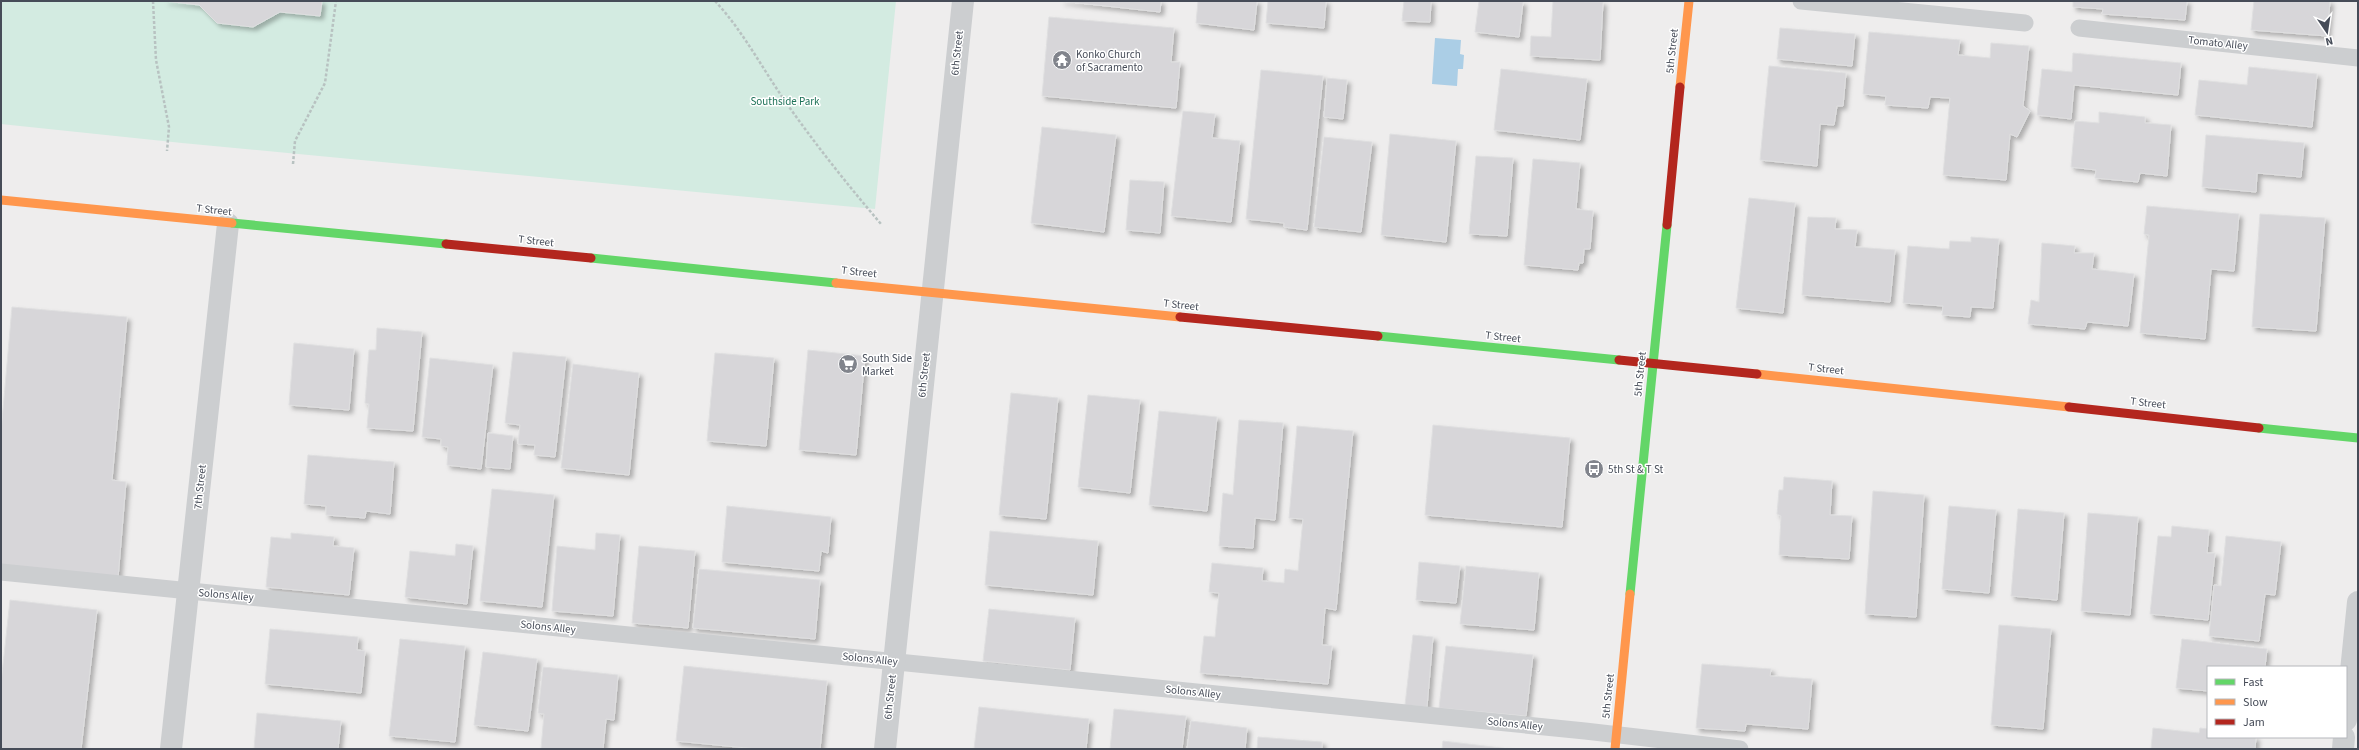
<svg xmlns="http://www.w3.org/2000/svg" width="2359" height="750" font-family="'Source Sans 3',sans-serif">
	<defs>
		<filter id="shadow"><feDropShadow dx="3.5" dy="3.5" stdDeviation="2" flood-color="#0004"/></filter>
	</defs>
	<rect width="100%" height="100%" fill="#eeeded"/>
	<polygon fill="#d3ebe1" points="1,1 896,1 875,209 182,143 1,124"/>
	<polygon fill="#abcee6" points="1435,38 1461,40 1460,54 1464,55 1463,69 1458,69 1457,86 1432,84"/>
	<g fill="#d7d6d9" stroke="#dfdfe0" filter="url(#shadow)">
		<polygon points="165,1 322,1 320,16 280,12 253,27 217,23 199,5"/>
		<polygon points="1061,1 1161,1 1160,12"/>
		<polygon points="1198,1 1257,1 1254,30 1196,23"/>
		<polygon points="1268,1 1326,1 1324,28 1266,23"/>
		<polygon points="1404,1 1431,1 1430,22 1402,21"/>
		<polygon points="1479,1 1523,2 1519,37 1475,32"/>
		<polygon points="1553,1 1603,2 1600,60 1530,56 1531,36 1551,37"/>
		<polygon points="2073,1 2187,1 2185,20 2102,14 2103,9 2073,7"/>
		<polygon points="2254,1 2330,1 2327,36 2251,30"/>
		<polygon points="1049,17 1174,28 1171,62 1180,62 1176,108 1042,96"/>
		<polygon points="1780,28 1855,34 1852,66 1777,59"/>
		<polygon points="1869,32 1960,40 1958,55 1990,58 1991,43 2029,46 2023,106 2030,111 2017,137 2010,134 2006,180 1943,175 1950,98 1930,97 1928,108 1885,105 1886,96 1863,94"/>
		<polygon points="2073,53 2181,63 2178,95 2074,85 2071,119 2037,115 2042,69 2072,72"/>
		<polygon points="1769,66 1846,73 1843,106 1837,106 1834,125 1820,124 1817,166 1760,160"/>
		<polygon points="2249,67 2317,74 2312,127 2195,115 2199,80 2247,85"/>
		<polygon points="1501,69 1587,79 1580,140 1494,130"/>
		<polygon points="1261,70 1323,76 1307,230 1284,227 1284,223 1246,219"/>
		<polygon points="1327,78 1347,80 1343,119 1324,117"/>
		<polygon points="1183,111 1215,114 1212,138 1240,141 1231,222 1171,216"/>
		<polygon points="2099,112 2145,117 2145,123 2171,125 2167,176 2140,173 2138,182 2095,178 2096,170 2071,167 2075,121 2099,123"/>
		<polygon points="1042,127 1116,135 1104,232 1031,223"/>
		<polygon points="1390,134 1456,141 1446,242 1381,235"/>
		<polygon points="2206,135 2304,143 2301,177 2257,173 2256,192 2202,187"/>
		<polygon points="1324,137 1372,142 1361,232 1314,227"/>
		<polygon points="1476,156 1513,158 1507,236 1469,234"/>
		<polygon points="1533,159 1580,163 1576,209 1593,211 1590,249 1584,249 1583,263 1579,263 1578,270 1524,265"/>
		<polygon points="1130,180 1164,182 1160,233 1126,230"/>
		<polygon points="1749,198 1795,203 1783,313 1736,308"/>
		<polygon points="2147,206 2239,214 2234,271 2211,269 2205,339 2140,333 2149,235 2144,234"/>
		<polygon points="2260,214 2325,218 2316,331 2252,327"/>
		<polygon points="1808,217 1836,218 1835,229 1857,230 1855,247 1895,250 1890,302 1802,295"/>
		<polygon points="1971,237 1999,239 1993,308 1971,307 1970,317 1942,315 1943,306 1903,303 1908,246 1949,249 1950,241 1971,242"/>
		<polygon points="2042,243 2075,246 2074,253 2094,253 2092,269 2134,274 2128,326 2087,322 2085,329 2028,324 2031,300 2039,302"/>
		<polygon points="12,307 127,317 112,480 126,482 118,578 1,568 1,432"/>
		<polygon points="377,328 422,332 413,431 367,428 369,404 365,403 369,350 376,350"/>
		<polygon points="294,343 354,349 349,410 289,405"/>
		<polygon points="808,350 865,356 856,455 799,450"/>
		<polygon points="513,352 566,357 555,457 534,455 535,445 518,444 520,425 505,423"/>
		<polygon points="715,353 774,358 766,446 707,441"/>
		<polygon points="430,358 493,365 481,469 447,465 448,447 441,446 441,439 422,437"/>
		<polygon points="573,364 639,373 629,475 561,468"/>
		<polygon points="1011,393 1058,398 1046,519 999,515"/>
		<polygon points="1088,395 1140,400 1130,493 1078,487"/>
		<polygon points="1159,411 1217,417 1207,511 1149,505"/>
		<polygon points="1239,420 1283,423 1275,520 1255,518 1253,548 1219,546 1223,493 1233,495"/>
		<polygon points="1433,425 1570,438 1562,527 1425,515"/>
		<polygon points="1297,426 1353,431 1336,610 1325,608 1322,645 1332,646 1328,684 1200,673 1204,636 1215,637 1219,593 1209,592 1212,563 1263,568 1262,581 1284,583 1285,569 1298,571 1303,519 1289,518"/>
		<polygon points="488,433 513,436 510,469 486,467"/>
		<polygon points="308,455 394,462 390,514 366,511 365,518 326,515 326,506 304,504"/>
		<polygon points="1784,477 1832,481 1830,515 1852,516 1849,559 1779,555 1781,516 1777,514 1779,490 1783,490"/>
		<polygon points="492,489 554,495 542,607 480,601"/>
		<polygon points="1873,491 1924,495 1916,617 1865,614"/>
		<polygon points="727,506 831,517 828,553 821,551 819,571 722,562"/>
		<polygon points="1949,506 1996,510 1989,593 1942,589"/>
		<polygon points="2018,509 2064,513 2057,600 2011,596"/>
		<polygon points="2088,513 2138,517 2130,615 2081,611"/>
		<polygon points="2172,526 2209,530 2207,553 2215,553 2208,620 2150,614 2158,536 2171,537"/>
		<polygon points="990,531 1098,541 1093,595 985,585"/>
		<polygon points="291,533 334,537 333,546 354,548 349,595 266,587 271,537 291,539"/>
		<polygon points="596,533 620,535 613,616 552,611 557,546 595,550"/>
		<polygon points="2226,536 2281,542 2275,595 2265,594 2259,641 2209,636 2214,585 2221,586"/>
		<polygon points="456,544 473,546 467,604 405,597 410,551 455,556"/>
		<polygon points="639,546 695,551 688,628 632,623"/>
		<polygon points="1419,562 1460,566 1456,603 1416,600"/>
		<polygon points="1466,566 1539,573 1534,630 1460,624"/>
		<polygon points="699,569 820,580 815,639 693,628"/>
		<polygon points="10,600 97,610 81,749 1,749 1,683"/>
		<polygon points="989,609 1075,618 1070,670 983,661"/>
		<polygon points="1999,625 2051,629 2043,729 1991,725"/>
		<polygon points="270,629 358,637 357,650 365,651 361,693 265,684"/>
		<polygon points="1413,635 1433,637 1427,707 1405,705"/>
		<polygon points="400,639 465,646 455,742 389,736"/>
		<polygon points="2182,639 2267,649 2265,667 2208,667 2208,691 2176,688"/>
		<polygon points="1446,646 1533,655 1526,716 1439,708"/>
		<polygon points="483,652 537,659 528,731 474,725"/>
		<polygon points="1702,664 1771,669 1770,676 1812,679 1808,729 1746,724 1745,731 1696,728"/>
		<polygon points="684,666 827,681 820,749 757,749 676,741"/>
		<polygon points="543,667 618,675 614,720 606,719 603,749 541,749 544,714 538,713"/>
		<polygon points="979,707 1089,719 1086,749 974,749"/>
		<polygon points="1114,709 1186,716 1182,749 1110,749"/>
		<polygon points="257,713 341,721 338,749 254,749"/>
		<polygon points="1191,721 1247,728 1245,749 1187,749"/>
		<polygon points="2153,728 2199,733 2200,728 2208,729 2208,737 2256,737 2255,749 2151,749"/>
		<polygon points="1258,737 1322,742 1322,749 1257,749"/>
		<polygon points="1443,741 1510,749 1442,749"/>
	</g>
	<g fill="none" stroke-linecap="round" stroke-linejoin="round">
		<g stroke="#b8c2c1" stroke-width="2.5" stroke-dasharray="3 2" stroke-linecap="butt">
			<polyline points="153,1 156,60 169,127 167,151"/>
			<path d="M715,1c28,30 47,67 70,100 30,43 62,83 96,123"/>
			<polyline points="293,164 295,141 325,83 336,1"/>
		</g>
		<g stroke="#ccced0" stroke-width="17">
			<polyline points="1801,1 2025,23"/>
			<polyline points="2079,28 2358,58"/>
			<polyline points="1,572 1585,731 1740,749"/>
		</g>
		<g stroke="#ccced0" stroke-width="22">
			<polyline points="2346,720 2358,602"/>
			<polyline points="171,749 228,224"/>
			<polyline points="885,749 963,1"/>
			<polyline points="2343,749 2344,737"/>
		</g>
		<g stroke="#63d668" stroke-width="9">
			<polyline points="232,223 446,244"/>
			<polyline points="591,258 836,283"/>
			<polyline points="1378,336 1619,360"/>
			<polyline points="2259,428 2358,438"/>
			<polyline points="1630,594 1667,225"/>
		</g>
		<g stroke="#ff974d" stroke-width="9">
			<polyline points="1680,87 1689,1"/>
			<polyline points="1,200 232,223"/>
			<polyline points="836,283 1180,317"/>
			<polyline points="1757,374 2069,407"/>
			<polyline points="1615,749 1630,594"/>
		</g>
		<g stroke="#b3261e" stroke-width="9">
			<polyline points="1667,225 1680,87"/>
			<polyline points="446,244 591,258"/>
			<polyline points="1180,317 1378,336"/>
			<polyline points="1619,360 1757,374"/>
			<polyline points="2069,407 2259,428"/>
		</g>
	</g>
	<defs>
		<g id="temple-disc" transform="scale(1)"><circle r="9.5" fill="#81848c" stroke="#fff"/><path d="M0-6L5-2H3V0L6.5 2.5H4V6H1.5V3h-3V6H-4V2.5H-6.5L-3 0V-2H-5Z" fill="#fff"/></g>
		<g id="supermarket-disc" transform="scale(1)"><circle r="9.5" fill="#81848c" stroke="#fff"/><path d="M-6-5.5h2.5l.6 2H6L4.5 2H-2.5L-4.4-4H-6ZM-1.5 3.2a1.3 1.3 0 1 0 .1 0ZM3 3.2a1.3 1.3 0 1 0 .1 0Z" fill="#fff"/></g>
		<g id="bus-disc" transform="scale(1)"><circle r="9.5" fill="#81848c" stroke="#fff"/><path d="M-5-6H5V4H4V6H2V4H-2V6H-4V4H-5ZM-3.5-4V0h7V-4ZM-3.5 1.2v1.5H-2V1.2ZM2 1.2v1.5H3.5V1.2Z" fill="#fff"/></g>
	</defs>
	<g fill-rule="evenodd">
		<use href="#temple-disc" x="1062" y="60"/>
		<use href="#supermarket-disc" x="848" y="364"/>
		<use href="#bus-disc" x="1594" y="469"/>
	</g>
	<g text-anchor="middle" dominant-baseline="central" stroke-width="3" stroke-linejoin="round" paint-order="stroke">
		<g font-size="11" fill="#464c58" stroke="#fff">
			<text transform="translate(2218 43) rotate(6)">Tomato Alley</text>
			<text transform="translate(1672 51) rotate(-84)">5th Street</text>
			<text transform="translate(957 53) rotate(-84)">6th Street</text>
			<text transform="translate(214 210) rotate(6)">T Street</text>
			<text transform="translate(536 241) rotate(6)">T Street</text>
			<text transform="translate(859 272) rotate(6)">T Street</text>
			<text transform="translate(1181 305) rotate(6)">T Street</text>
			<text transform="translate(1503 337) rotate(6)">T Street</text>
			<text transform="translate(1826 369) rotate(6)">T Street</text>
			<text transform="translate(1640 374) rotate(-84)">5th Street</text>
			<text transform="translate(924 375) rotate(-84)">6th Street</text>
			<text transform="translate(2148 403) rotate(6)">T Street</text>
			<text transform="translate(200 487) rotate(-84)">7th Street</text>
			<text transform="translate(226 595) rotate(5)">Solons Alley</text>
			<text transform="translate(548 627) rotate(6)">Solons Alley</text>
			<text transform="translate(870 659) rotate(6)">Solons Alley</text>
			<text transform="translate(1193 692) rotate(6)">Solons Alley</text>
			<text transform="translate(1608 696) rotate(-84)">5th Street</text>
			<text transform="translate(890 697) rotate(-84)">6th Street</text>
			<text transform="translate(1515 724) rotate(6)">Solons Alley</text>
		</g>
		<g font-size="11" fill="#464c58" stroke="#fff" text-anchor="start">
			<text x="1076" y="54">Konko Church<tspan x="1076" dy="13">of Sacramento</tspan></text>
			<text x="862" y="358">South Side<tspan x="862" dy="13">Market</tspan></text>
			<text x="1608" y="469">5th St &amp; T St</text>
		</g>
		<g font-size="11" fill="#1e7258" stroke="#fff">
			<text x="785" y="101">Southside Park</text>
		</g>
	</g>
	<rect width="2359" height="750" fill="none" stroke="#464c58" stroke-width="4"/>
	<rect x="2207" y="666" width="140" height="72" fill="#ffffff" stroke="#b5b7bc"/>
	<rect x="2215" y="679" width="20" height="6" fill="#63d668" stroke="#b5b7bc"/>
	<text x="2243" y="686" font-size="12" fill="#464c58">Fast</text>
	<rect x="2215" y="699" width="20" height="6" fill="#ff974d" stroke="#b5b7bc"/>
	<text x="2243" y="706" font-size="12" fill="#464c58">Slow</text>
	<rect x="2215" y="719" width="20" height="6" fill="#b3261e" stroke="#b5b7bc"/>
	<text x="2243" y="726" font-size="12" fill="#464c58">Jam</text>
	<g transform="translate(2327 32) rotate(167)" stroke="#ffffff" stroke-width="3" paint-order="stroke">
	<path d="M0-3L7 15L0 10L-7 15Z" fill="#464c58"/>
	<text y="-6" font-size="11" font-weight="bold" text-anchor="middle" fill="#464c58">N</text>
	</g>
</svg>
